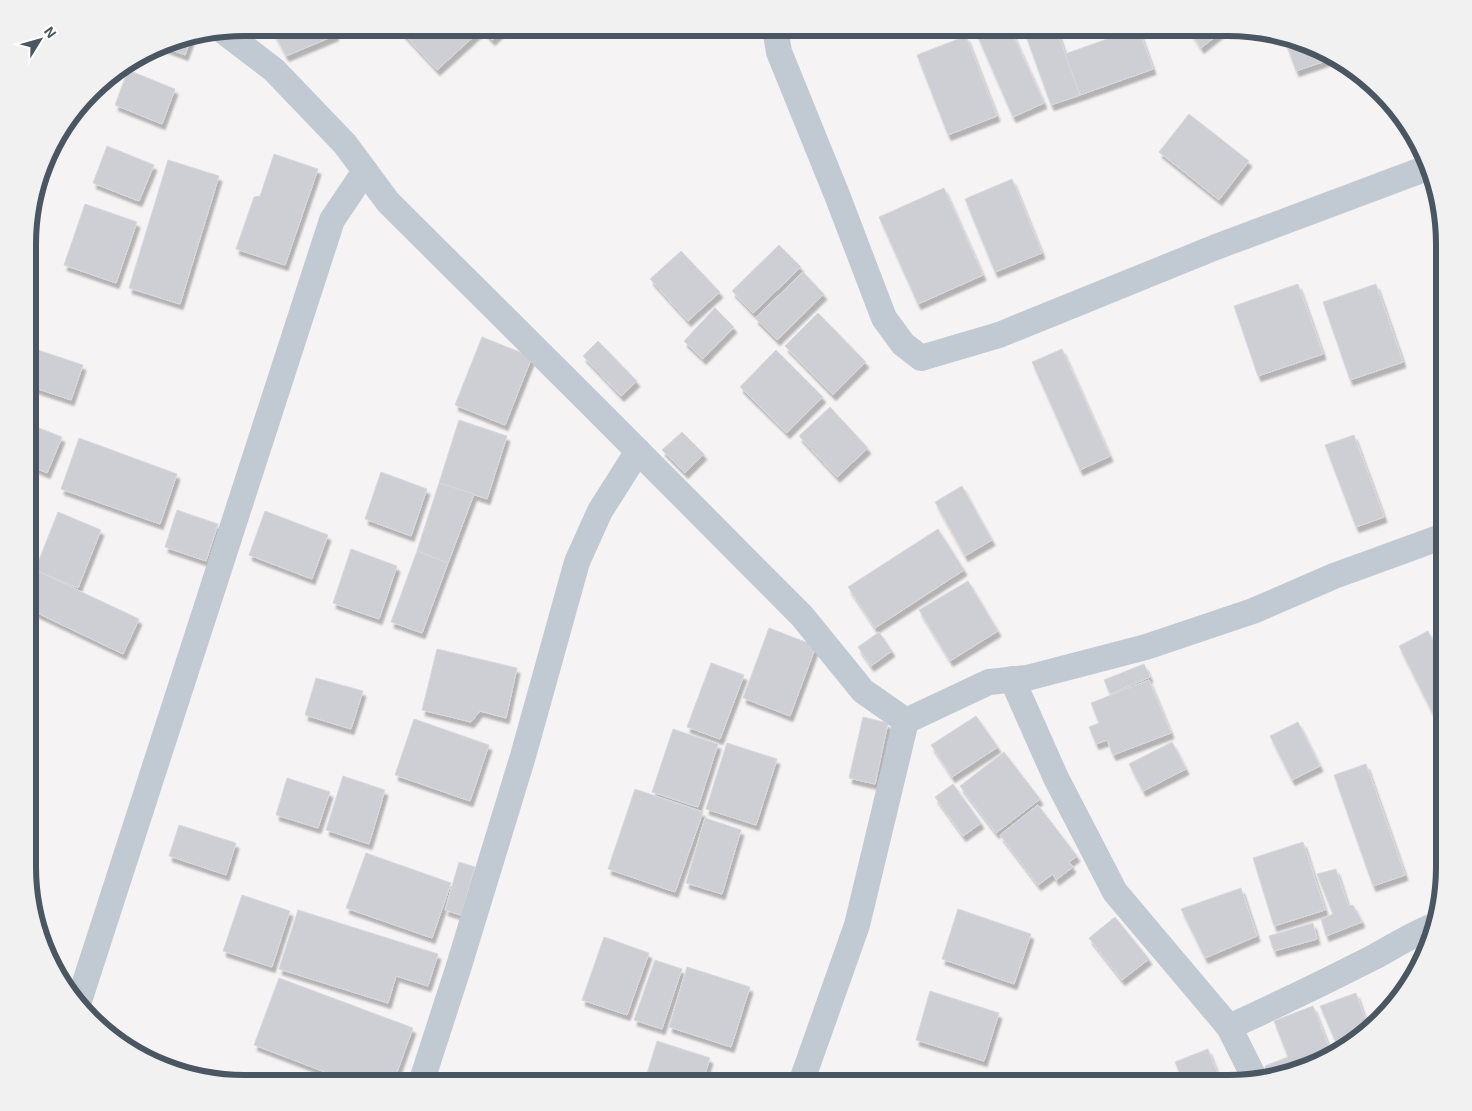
<svg xmlns="http://www.w3.org/2000/svg" width="1472" height="1111" font-family="'Exo 2',sans-serif">
	<defs>
		<filter id="shadow"><feDropShadow dx="3" dy="5.5" stdDeviation="1" flood-color="#0004"/></filter>
	</defs>
	<rect width="100%" height="100%" fill="#f5f3f3"/>
	<g fill="#cdcfd5" stroke="#d7d9de" filter="url(#shadow)">
		<polygon points="271,28 333,28 336,35 286,56"/>
		<polygon points="398,28 481,28 482,29 437,70"/>
		<polygon points="481,28 505,28 492,40"/>
		<polygon points="974,28 1010,28 1044,103 1013,117"/>
		<polygon points="1048,28 1056,28 1080,95 1051,105 1026,36"/>
		<polygon points="1138,28 1153,69 1080,95 1065,54"/>
		<polygon points="1188,28 1226,28 1201,48"/>
		<polygon points="192,36 185,55 161,46 174,39"/>
		<polygon points="966,36 997,116 948,135 917,55"/>
		<polygon points="1284,38 1311,44 1334,58 1296,71"/>
		<polygon points="128,70 175,89 162,124 115,105"/>
		<polygon points="1189,114 1249,161 1219,200 1159,152"/>
		<polygon points="107,146 154,165 139,201 93,183"/>
		<polygon points="274,154 318,169 285,265 236,249 254,197 260,196"/>
		<polygon points="168,160 219,176 180,304 129,288"/>
		<polygon points="1012,179 1042,253 995,272 965,199"/>
		<polygon points="944,188 983,275 918,304 879,217"/>
		<polygon points="85,204 137,222 116,283 64,265"/>
		<polygon points="779,245 801,267 753,313 732,291"/>
		<polygon points="681,251 720,292 688,321 650,279"/>
		<polygon points="803,272 824,294 777,340 755,318"/>
		<polygon points="1298,284 1323,354 1258,376 1234,306"/>
		<polygon points="1376,284 1403,362 1350,380 1323,302"/>
		<polygon points="715,308 734,327 703,359 684,341"/>
		<polygon points="818,313 866,362 833,395 785,346"/>
		<polygon points="482,337 532,357 505,425 455,405"/>
		<polygon points="598,341 637,381 621,396 583,356"/>
		<polygon points="1062,349 1110,456 1080,470 1032,362"/>
		<polygon points="38,350 83,365 71,400 29,386 29,377"/>
		<polygon points="776,350 823,397 787,433 740,387"/>
		<polygon points="830,407 868,448 837,477 799,436"/>
		<polygon points="459,420 507,436 487,499 439,483"/>
		<polygon points="29,424 62,437 47,473 29,465"/>
		<polygon points="682,432 704,454 685,473 662,450"/>
		<polygon points="1354,435 1384,517 1356,527 1325,445"/>
		<polygon points="79,438 177,474 160,524 61,489"/>
		<polygon points="381,472 427,489 411,536 365,519"/>
		<polygon points="439,483 474,494 448,563 417,551"/>
		<polygon points="962,486 992,540 965,556 935,502"/>
		<polygon points="177,510 218,524 206,561 165,547"/>
		<polygon points="265,511 328,535 312,579 249,555"/>
		<polygon points="58,512 101,530 78,588 35,570"/>
		<polygon points="938,529 964,570 875,628 848,587"/>
		<polygon points="351,549 397,566 379,619 333,603"/>
		<polygon points="417,551 448,563 422,633 391,622"/>
		<polygon points="35,570 139,619 123,654 29,609 29,583"/>
		<polygon points="968,581 998,631 950,661 919,610"/>
		<polygon points="769,628 816,646 790,716 743,698"/>
		<polygon points="1428,631 1444,662 1444,723 1439,726 1399,646"/>
		<polygon points="879,632 892,651 871,666 858,647"/>
		<polygon points="437,649 517,668 506,718 480,711 471,722 422,710"/>
		<polygon points="711,663 744,675 720,739 687,727"/>
		<polygon points="1144,664 1150,677 1110,694 1104,680"/>
		<polygon points="316,678 363,691 351,729 305,715"/>
		<polygon points="1149,680 1171,733 1113,755 1107,740 1096,744 1089,727 1099,723 1091,703"/>
		<polygon points="976,716 998,747 952,777 931,745"/>
		<polygon points="863,717 888,723 875,784 849,778"/>
		<polygon points="414,719 489,745 470,801 395,775"/>
		<polygon points="1298,722 1320,766 1292,780 1270,736"/>
		<polygon points="673,729 718,744 698,807 652,792"/>
		<polygon points="1172,742 1186,769 1143,791 1129,764"/>
		<polygon points="727,743 777,759 756,825 706,809"/>
		<polygon points="1004,752 1040,799 996,833 960,786"/>
		<polygon points="1366,764 1405,875 1373,886 1334,775"/>
		<polygon points="343,776 385,790 369,844 326,830"/>
		<polygon points="287,778 330,792 318,828 276,815"/>
		<polygon points="953,784 981,823 963,836 935,797"/>
		<polygon points="635,789 703,812 675,892 608,869"/>
		<polygon points="1038,805 1077,856 1069,862 1073,867 1056,880 1053,874 1038,885 1000,835"/>
		<polygon points="705,818 741,830 722,894 686,883"/>
		<polygon points="179,825 236,843 226,875 169,856"/>
		<polygon points="1303,842 1325,910 1274,926 1253,858"/>
		<polygon points="366,853 451,883 432,938 346,908"/>
		<polygon points="459,862 475,867 461,915 445,910"/>
		<polygon points="1336,869 1348,906 1353,905 1362,922 1326,936 1321,919 1333,914 1317,874"/>
		<polygon points="1241,888 1257,936 1205,958 1181,909"/>
		<polygon points="242,895 290,911 272,967 223,951"/>
		<polygon points="958,909 1031,934 1014,984 942,959"/>
		<polygon points="298,910 438,954 428,986 396,976 388,1003 279,969"/>
		<polygon points="1115,917 1149,959 1122,980 1089,938"/>
		<polygon points="1313,923 1317,939 1274,951 1269,936"/>
		<polygon points="604,937 649,953 627,1015 582,1000"/>
		<polygon points="655,960 682,969 662,1029 634,1020"/>
		<polygon points="687,967 750,987 731,1047 669,1027"/>
		<polygon points="279,978 413,1028 393,1083 354,1083 254,1045"/>
		<polygon points="930,991 999,1013 984,1061 916,1040"/>
		<polygon points="1356,993 1368,1027 1339,1049 1320,1006"/>
		<polygon points="1313,1006 1332,1055 1320,1062 1268,1074 1265,1066 1288,1057 1274,1021"/>
		<polygon points="657,1041 710,1058 702,1083 644,1083"/>
		<polygon points="1208,1049 1221,1083 1184,1083 1175,1062"/>
	</g>
	<g fill="none" stroke-linecap="round" stroke-linejoin="round">
		<g stroke="#c1cad2" stroke-width="26">
			<polyline points="775,28 779,52 837,195 884,318 903,344 921,358 999,335 1216,247 1427,168"/>
			<polyline points="223,31 274,70 345,144 388,202 591,404 802,616 863,691 906,721 857,925 801,1083"/>
			<polyline points="1012,679 1056,778 1115,892 1229,1027"/>
			<polyline points="906,721 989,682 1027,678 1146,647 1253,611 1334,576 1444,536"/>
			<polyline points="79,1001 332,220 365,171"/>
			<path d="M1254,1077l-25,-50c48,-22 96,-45 143,-69 21,-11 40,-24 62,-32"/>
			<polyline points="421,1083 458,969 523,756 577,562 600,511 638,451"/>
		</g>
	</g>
	<path d="M0 0H1472V1111H0ZM244 36H1228A208 208 0 0 1 1436 244V867A208 208 0 0 1 1228 1075H244A208 208 0 0 1 36 867V244A208 208 0 0 1 244 36Z" fill="#f1f1f2" fill-rule="evenodd"/>
	<path fill="none" stroke="#4a5661" stroke-width="6" d="M244 36H1228A208 208 0 0 1 1436 244V867A208 208 0 0 1 1228 1075H244A208 208 0 0 1 36 867V244A208 208 0 0 1 244 36Z"/>
	<g transform="translate(40 40) rotate(53)" stroke="#ffffff" stroke-width="4" paint-order="stroke">
	<path d="M0-4L9 19L0 12L-9 19Z" fill="#4a5661"/>
	<text y="-8" font-size="14" font-weight="bold" text-anchor="middle" fill="#4a5661">N</text>
	</g>
</svg>
